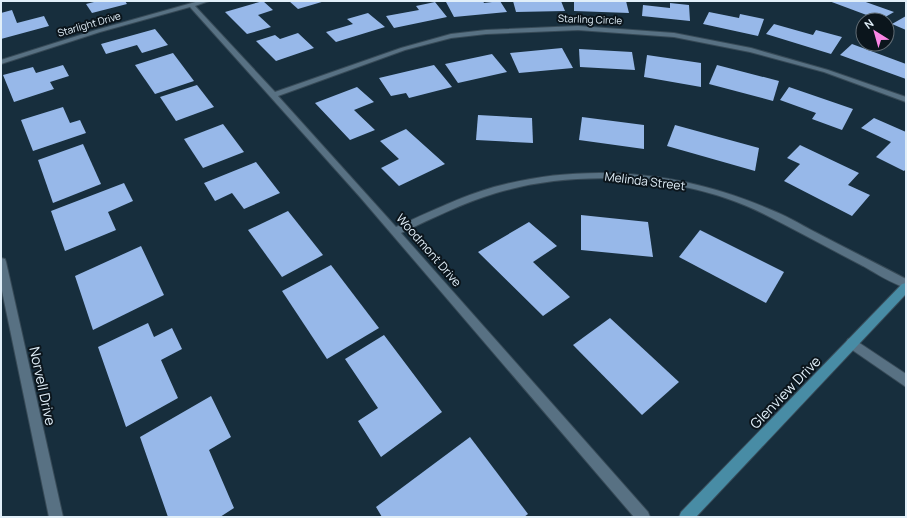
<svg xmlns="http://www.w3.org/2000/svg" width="907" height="518" font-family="Manrope,sans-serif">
	<rect width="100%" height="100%" fill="#172e3d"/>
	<g fill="#97b8e9">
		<polygon points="98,1 125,1 127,4 92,13 86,4"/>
		<polygon points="263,1 273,10 258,15 271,27 247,34 225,12"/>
		<polygon points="289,1 325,1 298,9"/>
		<polygon points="452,1 483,1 484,3 500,1 507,12 454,17 446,2"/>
		<polygon points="513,1 561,1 565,11 516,12"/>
		<polygon points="574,1 626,1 629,13 574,11"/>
		<polygon points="829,1 863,1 894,12 880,20"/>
		<polygon points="435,2 447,17 394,28 386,16 419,10 416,6"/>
		<polygon points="670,3 689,5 690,21 642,16 643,5 670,8"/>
		<polygon points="12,10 17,23 44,16 49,26 1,39 1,13"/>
		<polygon points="709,12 739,18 740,14 764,19 758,36 703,24"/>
		<polygon points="368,13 385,27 336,42 326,32 353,24 347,19"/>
		<polygon points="906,16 906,30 892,24"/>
		<polygon points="774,24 813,35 816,30 842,37 831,54 766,34"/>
		<polygon points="155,29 168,45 142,53 137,45 106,54 101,44"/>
		<polygon points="298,33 314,48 276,61 256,41 275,35 280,39"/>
		<polygon points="852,44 906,64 906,79 840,55"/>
		<polygon points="562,48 573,68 519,73 510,53"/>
		<polygon points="579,49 632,52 635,70 580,67"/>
		<polygon points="173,53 194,81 155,94 135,65"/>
		<polygon points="492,54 507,72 458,83 445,64"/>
		<polygon points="647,55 701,63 701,87 644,77"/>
		<polygon points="63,65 69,76 50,82 54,89 14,102 3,75 33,67 36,73"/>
		<polygon points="434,65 452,87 409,98 406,93 391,96 379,78"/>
		<polygon points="717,65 779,81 773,101 709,84"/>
		<polygon points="197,85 214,107 176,121 160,97"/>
		<polygon points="357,87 374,102 354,110 375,130 350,140 315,103"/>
		<polygon points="789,87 853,109 842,130 812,119 816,113 780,100"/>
		<polygon points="63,107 70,123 80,120 86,133 33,151 21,120"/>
		<polygon points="478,115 532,118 533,143 476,140"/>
		<polygon points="582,117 644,125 644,149 579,140"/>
		<polygon points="874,118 906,132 906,169 904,171 876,157 891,142 861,128"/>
		<polygon points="223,124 244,152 203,168 184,139"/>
		<polygon points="675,125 759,148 755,171 667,146"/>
		<polygon points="406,129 445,164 399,186 381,168 399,159 380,141"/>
		<polygon points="83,144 101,184 53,203 38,160"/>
		<polygon points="800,145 859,173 848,185 870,195 852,216 784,181 800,164 787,158"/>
		<polygon points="256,162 280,193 244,209 232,193 215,201 204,183"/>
		<polygon points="124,183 133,201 108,212 116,230 65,251 51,211"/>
		<polygon points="288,211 323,255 282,277 248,230"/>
		<polygon points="581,215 648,222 653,257 581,250"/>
		<polygon points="529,222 557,246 533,262 570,297 543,316 478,252"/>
		<polygon points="700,230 784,272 766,303 679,257"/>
		<polygon points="141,246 164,295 93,330 75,276"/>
		<polygon points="331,265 379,328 327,359 282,291"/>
		<polygon points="610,318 679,382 642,415 573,345"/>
		<polygon points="148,323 154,337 172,328 182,349 161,360 178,398 126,427 98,347"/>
		<polygon points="384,335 442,412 381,457 358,421 378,408 345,359"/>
		<polygon points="211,396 231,437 209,450 234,508 220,517 168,517 140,437"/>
		<polygon points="470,437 528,514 524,517 382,517 376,507"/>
	</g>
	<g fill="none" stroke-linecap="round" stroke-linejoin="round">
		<g stroke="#374a57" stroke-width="2">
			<g id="street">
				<path d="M199,1h10l-14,5 80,86 126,-44 50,-14 35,-4 92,-4 96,7 77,15 77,22 78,27v5l-82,-30 -74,-20 -76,-15 -96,-7 -92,4 -35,4 -46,12 -127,46 118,131c33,-15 64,-30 98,-40 92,-25 188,-16 275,22 16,6 31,15 46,23 30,16 61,31 91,47v9c-15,-5 -29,-14 -43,-22 -33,-17 -65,-35 -99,-52 -79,-39 -184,-46 -268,-21 -33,10 -63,25 -95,40l247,279 2,5h-16l-274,-320 -170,-190 -90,25 -99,32v-4l95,-30z"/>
				<polygon points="1,258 5,259 6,262 63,517 49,517 1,286"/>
				<polygon points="852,338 906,374 906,387 848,347 846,343 848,339"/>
			</g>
		</g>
		<g stroke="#374a57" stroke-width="2">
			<polygon id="secondary" points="906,283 906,294 696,517 679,517 681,512 902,284"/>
		</g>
		<use href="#street" fill="#587183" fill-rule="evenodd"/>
		<use href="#secondary" fill="#488ca5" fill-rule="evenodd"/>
	</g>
	<g text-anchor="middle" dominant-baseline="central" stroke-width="4" stroke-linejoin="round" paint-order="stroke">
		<g font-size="10" fill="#e1eff9" stroke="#0b151c">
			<text transform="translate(590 19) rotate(2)">Starling Circle</text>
			<text transform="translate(89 24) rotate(-16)">Starlight Drive</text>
		</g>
		<g font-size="12" fill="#e1eff9" stroke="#0b151c">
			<text transform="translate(645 181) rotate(7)">Melinda Street</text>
			<text transform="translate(429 250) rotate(49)">Woodmont Drive</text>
		</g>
		<g font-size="14" fill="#e1eff9" stroke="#0b151c">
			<text transform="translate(43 386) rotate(78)">Norvell Drive</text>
			<text transform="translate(785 392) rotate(-46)">Glenview Drive</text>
		</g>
	</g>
	<rect width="907" height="518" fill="none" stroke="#e1eff9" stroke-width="4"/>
	<g transform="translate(875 32) rotate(323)"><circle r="19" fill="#0b151c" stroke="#616c74"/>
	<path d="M0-3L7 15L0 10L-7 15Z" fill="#fb86e5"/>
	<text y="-6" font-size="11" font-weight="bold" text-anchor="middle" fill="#e1eff9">N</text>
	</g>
</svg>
